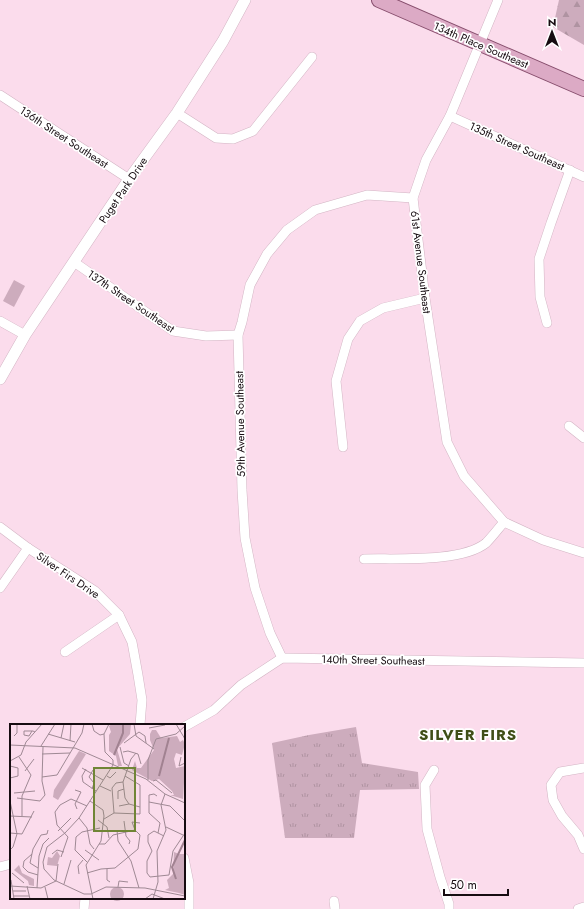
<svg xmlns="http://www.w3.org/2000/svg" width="584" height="909" font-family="Jost,sans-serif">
	<defs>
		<pattern id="grass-tufts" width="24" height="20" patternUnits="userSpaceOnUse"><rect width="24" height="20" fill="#cdacbd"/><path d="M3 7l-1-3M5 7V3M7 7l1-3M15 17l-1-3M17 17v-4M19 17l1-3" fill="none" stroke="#af93a1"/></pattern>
		<pattern id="forest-firs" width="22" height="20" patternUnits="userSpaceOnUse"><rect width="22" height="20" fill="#cdacbd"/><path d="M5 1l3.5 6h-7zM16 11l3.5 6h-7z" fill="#af93a1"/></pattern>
	</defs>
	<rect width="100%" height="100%" fill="#fbdcec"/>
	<polygon fill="url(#grass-tufts)" points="356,727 362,763 418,772 419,789 360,790 354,838 285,838 272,743 309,735"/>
	<polygon fill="url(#forest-firs)" points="559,0 584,0 584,45 553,27"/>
	<polygon fill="#cdacbd" points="14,280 25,286 14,307 3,301"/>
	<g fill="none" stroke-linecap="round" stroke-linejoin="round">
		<g stroke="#d3b5c4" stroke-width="10">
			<g id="minor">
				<polyline points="498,0 450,116 426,160 413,198 425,298 447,442 464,476 504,522"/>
				<polyline points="0,95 129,179"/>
				<polyline points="177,113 216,138 233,139 253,131 312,57"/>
				<polyline points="450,116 584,177"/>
				<polyline points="74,262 173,331 206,336 238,335"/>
				<polyline points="0,321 25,335"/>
				<polyline points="547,323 540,297 539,259 551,223 570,170"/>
				<polyline points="569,426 584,438"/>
				<polyline points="343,447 336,381 348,339 360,321 383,308 425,298"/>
				<polyline points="0,527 28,548 95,591 119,615 132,642 138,675 142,700 140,725"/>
				<path d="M364,559c31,-1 97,4 122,-16 6,-6 12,-14 18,-21l39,18 41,13"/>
				<polyline points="0,588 28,548"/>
				<polyline points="65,652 119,615"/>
				<polyline points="282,658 270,633 255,588 245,538 242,490 238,335 242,322 250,285 267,254 287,230 315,210 367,195 413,198"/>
				<polyline points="184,727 214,710 241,685 282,658 584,663"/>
				<polyline points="584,768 560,772 551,785 553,800 562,816 578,835 584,849"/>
				<polyline points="434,770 425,785 427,829 440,877 449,904 449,909"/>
				<polyline points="184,858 189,883 189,909"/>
				<polyline points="0,867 11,864"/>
				<polyline points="334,901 335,909"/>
				<polyline points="84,909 85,898"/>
				<polyline points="578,909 584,907"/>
			</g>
		</g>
		<g stroke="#d3b5c4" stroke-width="12">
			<polyline id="tertiary" points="0,379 25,335 129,179 177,113 223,41 245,0"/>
		</g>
		<g stroke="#874e6d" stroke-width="16">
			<polyline id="primary" points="379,0 584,89"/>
		</g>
		<use href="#minor" stroke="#fff" stroke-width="9"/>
		<use href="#tertiary" stroke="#fff" stroke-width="11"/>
		<use href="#primary" stroke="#dcaac5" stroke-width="14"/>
	</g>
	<g text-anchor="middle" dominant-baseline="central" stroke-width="3.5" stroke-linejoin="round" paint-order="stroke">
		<g font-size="11" fill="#160c11" stroke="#fff">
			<text transform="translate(481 45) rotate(23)">134th Place Southeast</text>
			<text transform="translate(64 137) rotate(33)">136th Street Southeast</text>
			<text transform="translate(517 146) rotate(24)">135th Street Southeast</text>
			<text transform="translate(123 190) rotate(-56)">Puget Park Drive</text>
			<text transform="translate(421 262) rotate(83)">61st Avenue Southeast</text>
			<text transform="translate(131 301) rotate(34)">137th Street Southeast</text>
			<text transform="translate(240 424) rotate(-91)">59th Avenue Southeast</text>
			<text transform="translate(68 575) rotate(34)">Silver Firs Drive</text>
			<text transform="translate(373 660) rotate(1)">140th Street Southeast</text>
		</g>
		<g font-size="15" font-weight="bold" letter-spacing="1" fill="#404e17" stroke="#fff">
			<text x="468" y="735">SILVER FIRS</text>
		</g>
	</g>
	<g transform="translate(10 724)">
		<rect width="175" height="175" fill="#fbdcec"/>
		<path d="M69,27l7,3 -28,46 -5,-3 1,-7z" fill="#cdacbd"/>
		<path d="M102,0h19l-1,10 -13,15 5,17h-4l-2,-10 -7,-5v-16l2,-3 -2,-6zM142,6h4l5,8 16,-2 3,6 3,-2 2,4 -3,11 -6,-2 -2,6 2,9 9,-2 -2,33 -13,-4h4l-2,-4 -13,-12 -7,2 -20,-11 3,-9 2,7h4l13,-18 -4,-10v-6zM164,128l5,2v39l-14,-3 4,-2 -2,-8 6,-6zM9,141l3,8 12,6v7l-5,-1 -1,-4 -14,-11zM100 170a7 7 0 1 1 14 0a7 7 0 1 1-14 0Z" fill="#cdacbd"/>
		<path d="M47,127l3,5 -3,10 -10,-1 1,-8 4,1zM169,130h6v41l-6,-2z" fill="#cdacbd"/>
		<path fill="none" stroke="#a18291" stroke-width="2" d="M104,31l9,-22v-9M149,52l10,-38M166,155l-4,-12 13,-27"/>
		<path fill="none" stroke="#9f8994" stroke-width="1" d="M82,0l2,7 6,4 4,-1M99,0l-5,10 1,18 8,8v5l-34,53 -14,15 -18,14 -4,15 1,7 10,11 30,14h7l15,-7 39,1 40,8M124,0l2,12 18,13M166,0l9,15M139,4l16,-3M22,7l-3,5 -5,-1v-4h9l2,1M38,10l27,8M4,12l3,-3v-9M51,14l3,-14M60,17l1,-17M114,19l15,-11 6,4 1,7M0,21l65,3 71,31 19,15 20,9M31,22l14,-22M110,23l4,16 5,3M113,28l5,-1 10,3 3,10M32,30l28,-1M9,33l12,18 -9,21v20M171,33l-2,9 6,-3M0,37l11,-6 5,-13 16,-18M0,42l8,2v8l-8,2M72,44l21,12M76,45l-4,7 1,6 13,9M15,47l9,-12M97,52l3,2 6,-6M32,53l15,-2 25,-42 2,-9M138,56v-20l8,-21 20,-5 9,-8M143,57l3,-1 16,13M90,62l11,5M82,65l2,-6 -5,-6 4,-7M65,66l6,2 -6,12 2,5M4,69l21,-2M147,72l-3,-2 -5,1v18l11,10 -2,10M7,74l23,3 5,-6 -3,-14 1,-34M108,75v-8l6,-2M0,77l7,33 -4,13 -3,3M80,77l13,9 1,6 -3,25 -15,24 7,34M139,78l21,4 15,15M119,80l-4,-6 -2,-16 8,-23 5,-6M109,82l10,-2 11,3M104,89l-2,-25 4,-5 7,-1M0,92l22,1M69,94l8,10 3,16 4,5M94,95l10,-6 26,1v-29l-15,-9M88,96l9,7 2,11M114,97l2,15 4,5 -1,3M156,103l17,8M107,106l1,11 13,20 8,27M125,106l-3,-8 8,1M48,107l13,-13M0,109l12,1 12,-23M154,112l-10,-5 -6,4v7l4,9 -5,10v12l3,4 19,-2 4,-24 12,-18M89,120h6l8,-9 22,-5M75,126l14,10M22,130l-8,7 -1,6 5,5 10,3M42,130l5,-4 7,2M51,133l7,-20 -11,-12 -2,-13 5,-7 11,-6 16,7M77,138l-12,-12 1,-13 6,-5 18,-4M28,144l-8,-5 3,-14 8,-14 6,-1 1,-4M97,145v11l3,2M2,149l12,10M77,149l14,-4 14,-1 23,-19 2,-14 -5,-5M69,150l-1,-8 5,-6M1,156l3,19M46,157l2,-17M54,160l7,-24M0,162l31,2 15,-7M17,162l3,13M35,163l3,12M108,163l1,-6 9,1M27,164l2,-32 4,-12 6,-6M3,167h13M4,172h15M135,175l7,-5 13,5M143,175l5,-17 -1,-31 9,-21 -5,-25 4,-11"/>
		<path fill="#708536" fill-opacity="0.15" stroke="#708536" stroke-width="2" d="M84,44h41v63h-41z"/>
		<rect width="175" height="175" fill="none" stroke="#160c11" stroke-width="2"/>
	</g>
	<g transform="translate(552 32)" stroke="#ffffff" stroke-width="3" paint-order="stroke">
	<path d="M0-3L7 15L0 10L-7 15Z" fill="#160c11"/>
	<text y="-6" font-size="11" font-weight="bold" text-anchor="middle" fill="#160c11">N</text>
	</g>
	<path d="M444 889v6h64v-6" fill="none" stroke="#160c11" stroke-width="2"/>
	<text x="450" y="889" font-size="12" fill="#160c11" stroke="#ffffff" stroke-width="3" paint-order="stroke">50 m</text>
</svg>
